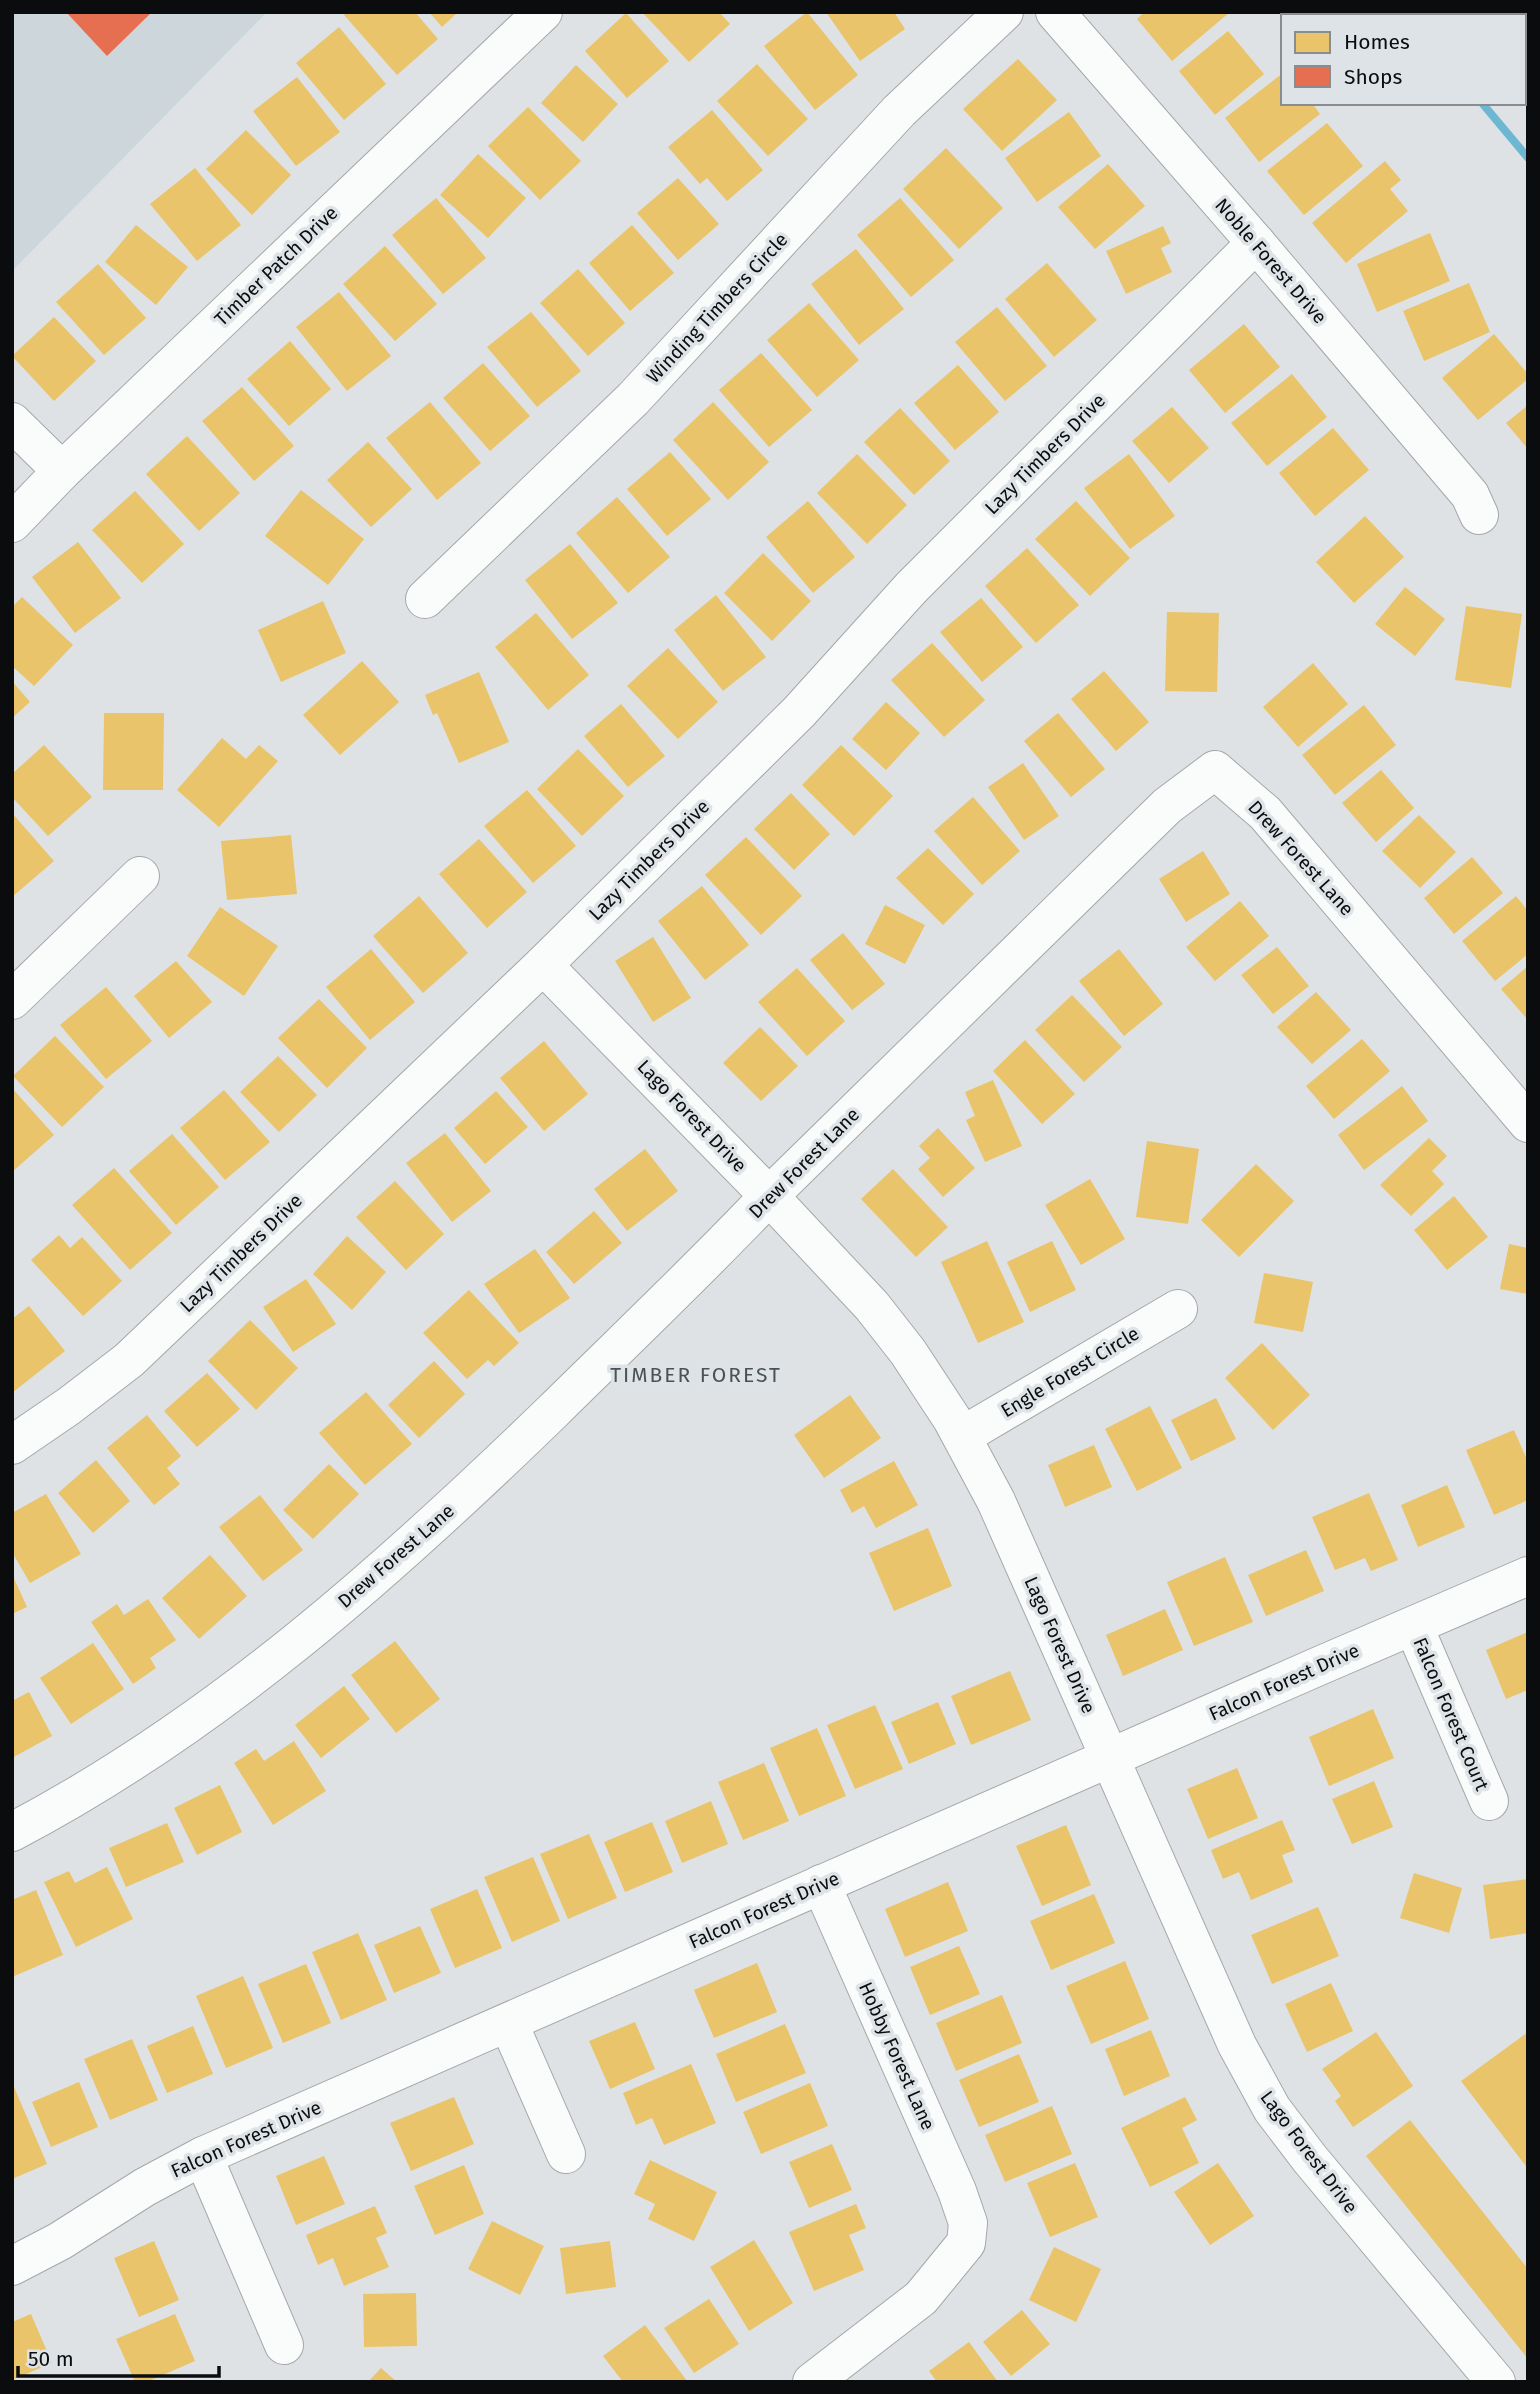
<svg xmlns="http://www.w3.org/2000/svg" width="1540" height="2394" font-family="'Fira Sans',sans-serif">
	<rect width="100%" height="100%" fill="#dfe2e4"/>
	<polygon fill="#cdd6da" points="12,12 267,12 12,271"/>
	<g fill="#e9c46a">
		<polygon points="347,12 415,12 438,39 397,75 344,15"/>
		<polygon points="429,12 458,12 442,27"/>
		<polygon points="642,12 719,12 730,24 689,62"/>
		<polygon points="807,12 858,75 815,110 764,46"/>
		<polygon points="826,12 894,12 905,29 860,61"/>
		<polygon points="1144,12 1230,12 1172,61 1137,19"/>
		<polygon points="626,13 669,61 627,98 585,51"/>
		<polygon points="339,27 386,84 344,120 296,63"/>
		<polygon points="1228,31 1264,74 1215,115 1179,71"/>
		<polygon points="1018,59 1057,100 1002,151 963,109"/>
		<polygon points="757,64 808,119 768,156 717,101"/>
		<polygon points="576,65 618,104 583,142 541,103"/>
		<polygon points="1283,73 1283,103 1312,103 1320,114 1259,162 1225,118"/>
		<polygon points="297,77 340,132 296,166 253,111"/>
		<polygon points="528,107 581,161 540,200 488,146"/>
		<polygon points="712,110 763,170 727,201 707,178 700,184 668,147"/>
		<polygon points="1069,112 1101,156 1037,202 1005,158"/>
		<polygon points="1327,123 1363,166 1304,215 1267,171"/>
		<polygon points="246,130 291,175 252,215 206,169"/>
		<polygon points="946,148 1003,208 959,249 903,189"/>
		<polygon points="478,154 526,198 488,238 440,195"/>
		<polygon points="1385,161 1401,180 1390,189 1408,211 1346,263 1312,223"/>
		<polygon points="1108,164 1145,206 1095,249 1058,207"/>
		<polygon points="195,168 241,225 197,261 150,204"/>
		<polygon points="678,178 719,224 678,260 637,213"/>
		<polygon points="436,198 486,258 443,294 392,235"/>
		<polygon points="900,198 954,260 911,297 857,235"/>
		<polygon points="136,225 188,267 156,305 105,262"/>
		<polygon points="632,225 674,273 630,311 589,263"/>
		<polygon points="1163,226 1171,243 1161,248 1172,272 1126,294 1106,251"/>
		<polygon points="1430,233 1450,281 1377,312 1357,264"/>
		<polygon points="385,246 437,304 395,341 343,284"/>
		<polygon points="856,249 904,309 859,345 811,284"/>
		<polygon points="1047,263 1097,320 1054,357 1005,299"/>
		<polygon points="98,264 146,318 104,355 56,302"/>
		<polygon points="578,269 625,323 588,356 540,303"/>
		<polygon points="1469,283 1490,332 1424,361 1403,311"/>
		<polygon points="339,292 391,356 347,391 296,327"/>
		<polygon points="809,303 859,360 817,397 767,340"/>
		<polygon points="997,307 1047,366 1005,401 955,342"/>
		<polygon points="531,312 581,371 537,407 487,347"/>
		<polygon points="54,317 96,361 54,401 12,356"/>
		<polygon points="1244,324 1280,367 1225,413 1189,370"/>
		<polygon points="1494,334 1528,374 1528,379 1478,420 1442,378"/>
		<polygon points="290,341 331,389 289,426 247,379"/>
		<polygon points="761,353 812,410 769,447 719,390"/>
		<polygon points="483,363 530,416 490,451 443,398"/>
		<polygon points="958,365 999,412 955,450 914,403"/>
		<polygon points="1292,374 1327,417 1267,466 1231,423"/>
		<polygon points="242,387 294,446 254,481 202,421"/>
		<polygon points="430,402 481,463 437,500 386,438"/>
		<polygon points="713,402 769,462 728,500 673,440"/>
		<polygon points="1528,405 1528,449 1506,423"/>
		<polygon points="1172,407 1209,448 1169,483 1132,441"/>
		<polygon points="900,408 950,461 914,495 864,442"/>
		<polygon points="1333,428 1369,470 1315,516 1279,473"/>
		<polygon points="187,436 240,493 199,531 146,474"/>
		<polygon points="368,442 412,489 371,527 327,480"/>
		<polygon points="670,452 711,499 667,536 627,489"/>
		<polygon points="857,454 907,505 867,544 817,493"/>
		<polygon points="1129,454 1175,516 1130,549 1084,488"/>
		<polygon points="301,490 364,539 328,585 265,536"/>
		<polygon points="135,491 184,544 142,583 92,530"/>
		<polygon points="617,497 670,557 628,593 576,533"/>
		<polygon points="808,501 855,557 813,593 766,537"/>
		<polygon points="1076,501 1130,558 1090,596 1035,539"/>
		<polygon points="1365,516 1404,557 1354,603 1316,562"/>
		<polygon points="78,542 121,598 75,633 32,577"/>
		<polygon points="570,544 618,603 572,639 525,580"/>
		<polygon points="1027,548 1079,605 1036,643 985,586"/>
		<polygon points="763,553 811,601 772,641 724,593"/>
		<polygon points="1405,587 1445,619 1415,656 1375,624"/>
		<polygon points="716,595 766,657 723,691 674,630"/>
		<polygon points="22,597 73,645 34,686 12,666 12,607"/>
		<polygon points="981,598 1023,647 982,682 940,632"/>
		<polygon points="323,601 346,653 281,682 258,630"/>
		<polygon points="1466,606 1522,614 1511,688 1455,680"/>
		<polygon points="1167,612 1219,613 1217,692 1165,691"/>
		<polygon points="536,613 589,675 548,710 495,647"/>
		<polygon points="932,643 985,700 944,737 891,680"/>
		<polygon points="668,648 718,702 678,739 627,686"/>
		<polygon points="362,661 399,702 340,755 303,715"/>
		<polygon points="1313,663 1348,704 1298,747 1263,707"/>
		<polygon points="1104,671 1149,722 1116,751 1071,699"/>
		<polygon points="479,672 509,742 459,763 437,713 433,715 425,695"/>
		<polygon points="12,681 30,702 12,718"/>
		<polygon points="886,702 920,733 886,770 852,739"/>
		<polygon points="621,704 665,756 628,787 584,736"/>
		<polygon points="1364,705 1396,745 1335,795 1302,755"/>
		<polygon points="104,713 164,713 163,790 103,790"/>
		<polygon points="1058,713 1105,769 1071,797 1024,741"/>
		<polygon points="222,738 246,759 259,745 278,761 219,827 177,790"/>
		<polygon points="44,745 92,797 48,836 12,797 12,774"/>
		<polygon points="841,745 893,796 854,836 802,785"/>
		<polygon points="578,749 624,796 582,836 537,789"/>
		<polygon points="1023,763 1059,816 1024,840 988,787"/>
		<polygon points="1381,770 1414,808 1376,842 1342,803"/>
		<polygon points="527,790 576,846 533,883 484,826"/>
		<polygon points="791,793 830,834 794,870 754,829"/>
		<polygon points="973,797 1020,851 982,885 934,831"/>
		<polygon points="12,813 54,861 12,897"/>
		<polygon points="1419,815 1456,852 1420,888 1382,851"/>
		<polygon points="291,835 297,894 227,900 221,841"/>
		<polygon points="746,837 802,896 761,935 705,875"/>
		<polygon points="479,839 527,892 487,928 439,874"/>
		<polygon points="928,848 974,894 943,925 896,878"/>
		<polygon points="1203,851 1230,894 1186,922 1159,879"/>
		<polygon points="1472,857 1503,893 1454,934 1424,898"/>
		<polygon points="702,886 749,945 705,980 658,921"/>
		<polygon points="419,896 468,953 423,993 373,936"/>
		<polygon points="1516,896 1528,911 1528,954 1495,981 1462,941"/>
		<polygon points="1240,901 1269,936 1215,981 1186,947"/>
		<polygon points="885,905 925,925 905,964 865,944"/>
		<polygon points="220,907 278,946 244,996 187,956"/>
		<polygon points="843,933 885,984 852,1010 810,960"/>
		<polygon points="653,937 691,998 653,1022 615,961"/>
		<polygon points="1277,947 1309,986 1273,1014 1241,975"/>
		<polygon points="371,949 415,1002 370,1040 326,987"/>
		<polygon points="1119,949 1163,1004 1124,1036 1079,981"/>
		<polygon points="176,961 212,1002 169,1038 134,996"/>
		<polygon points="1528,966 1528,1020 1501,989"/>
		<polygon points="797,968 845,1021 807,1056 758,1002"/>
		<polygon points="106,987 152,1041 106,1079 60,1025"/>
		<polygon points="1316,992 1351,1030 1312,1064 1277,1027"/>
		<polygon points="1072,995 1122,1047 1084,1082 1035,1030"/>
		<polygon points="319,999 367,1048 327,1088 278,1038"/>
		<polygon points="760,1027 798,1066 761,1101 723,1063"/>
		<polygon points="55,1036 104,1087 62,1127 13,1076"/>
		<polygon points="1362,1039 1390,1071 1334,1119 1306,1086"/>
		<polygon points="1025,1040 1075,1094 1042,1124 993,1071"/>
		<polygon points="544,1041 588,1094 544,1131 500,1078"/>
		<polygon points="278,1056 317,1095 279,1132 240,1092"/>
		<polygon points="993,1080 1022,1146 985,1162 966,1120 975,1116 965,1092"/>
		<polygon points="1402,1086 1428,1121 1364,1170 1338,1135"/>
		<polygon points="12,1088 54,1135 12,1172"/>
		<polygon points="224,1090 270,1142 225,1180 180,1128"/>
		<polygon points="496,1091 528,1127 485,1164 454,1128"/>
		<polygon points="938,1128 975,1168 943,1197 918,1169 930,1158 919,1146"/>
		<polygon points="445,1133 491,1191 452,1222 406,1163"/>
		<polygon points="172,1134 219,1187 176,1225 129,1171"/>
		<polygon points="1429,1138 1447,1156 1432,1171 1444,1184 1411,1216 1380,1185"/>
		<polygon points="1147,1141 1199,1149 1188,1224 1136,1217"/>
		<polygon points="645,1149 678,1191 627,1231 594,1189"/>
		<polygon points="1256,1164 1294,1201 1239,1257 1201,1220"/>
		<polygon points="114,1168 172,1233 130,1270 72,1205"/>
		<polygon points="893,1169 948,1227 916,1257 861,1199"/>
		<polygon points="1090,1179 1125,1239 1081,1265 1045,1205"/>
		<polygon points="395,1181 444,1234 406,1270 356,1217"/>
		<polygon points="1454,1196 1488,1237 1447,1270 1414,1230"/>
		<polygon points="594,1211 622,1243 574,1284 546,1252"/>
		<polygon points="59,1235 70,1248 82,1237 122,1281 83,1316 31,1260"/>
		<polygon points="347,1236 386,1272 352,1310 313,1274"/>
		<polygon points="987,1241 1024,1322 978,1343 941,1262"/>
		<polygon points="1052,1241 1076,1290 1030,1312 1007,1262"/>
		<polygon points="1509,1244 1528,1248 1528,1294 1500,1289"/>
		<polygon points="535,1249 570,1298 519,1333 484,1284"/>
		<polygon points="1264,1273 1313,1282 1303,1332 1254,1323"/>
		<polygon points="306,1279 336,1324 293,1352 263,1307"/>
		<polygon points="469,1290 519,1343 494,1366 488,1360 467,1379 423,1333"/>
		<polygon points="29,1306 65,1351 12,1393 12,1319"/>
		<polygon points="250,1320 298,1368 256,1410 208,1361"/>
		<polygon points="1262,1343 1310,1395 1273,1430 1225,1378"/>
		<polygon points="434,1361 465,1394 419,1438 388,1405"/>
		<polygon points="207,1373 240,1409 197,1447 164,1411"/>
		<polygon points="366,1392 412,1444 365,1485 319,1433"/>
		<polygon points="850,1395 881,1438 824,1478 794,1435"/>
		<polygon points="1216,1398 1236,1439 1191,1461 1171,1420"/>
		<polygon points="1150,1406 1182,1468 1137,1491 1105,1429"/>
		<polygon points="147,1415 181,1456 167,1468 180,1484 154,1505 107,1448"/>
		<polygon points="1514,1430 1528,1462 1528,1500 1494,1515 1466,1450"/>
		<polygon points="1094,1445 1112,1487 1065,1507 1048,1465"/>
		<polygon points="96,1460 130,1501 93,1533 58,1493"/>
		<polygon points="894,1461 918,1505 876,1528 864,1506 852,1513 840,1490"/>
		<polygon points="329,1464 359,1494 313,1539 283,1510"/>
		<polygon points="1447,1485 1465,1527 1418,1547 1401,1505"/>
		<polygon points="1369,1493 1398,1560 1371,1571 1365,1558 1335,1570 1312,1517"/>
		<polygon points="46,1494 81,1554 30,1583 12,1552 12,1513"/>
		<polygon points="260,1495 303,1550 263,1581 219,1527"/>
		<polygon points="928,1528 952,1586 894,1611 869,1553"/>
		<polygon points="1306,1550 1324,1591 1266,1616 1248,1575"/>
		<polygon points="210,1555 247,1596 199,1639 162,1598"/>
		<polygon points="1225,1557 1253,1622 1194,1646 1167,1582"/>
		<polygon points="12,1574 27,1607 12,1614"/>
		<polygon points="148,1599 176,1640 150,1658 156,1668 133,1684 91,1622 117,1604 124,1615"/>
		<polygon points="1165,1609 1183,1650 1123,1676 1106,1635"/>
		<polygon points="1528,1632 1528,1690 1506,1699 1486,1650"/>
		<polygon points="395,1641 440,1699 396,1733 351,1675"/>
		<polygon points="93,1643 124,1689 71,1724 40,1678"/>
		<polygon points="1010,1671 1031,1720 971,1745 951,1696"/>
		<polygon points="344,1686 370,1719 321,1758 295,1725"/>
		<polygon points="29,1692 52,1736 12,1758 12,1701"/>
		<polygon points="938,1702 956,1744 909,1764 891,1722"/>
		<polygon points="875,1705 903,1769 855,1789 827,1725"/>
		<polygon points="1373,1709 1394,1758 1329,1786 1309,1737"/>
		<polygon points="817,1728 846,1796 799,1816 770,1748"/>
		<polygon points="294,1741 326,1791 273,1825 234,1763 256,1749 264,1761"/>
		<polygon points="764,1763 789,1821 743,1840 718,1782"/>
		<polygon points="1237,1768 1258,1818 1208,1839 1187,1789"/>
		<polygon points="1374,1781 1393,1827 1352,1844 1332,1799"/>
		<polygon points="220,1785 242,1832 197,1855 174,1808"/>
		<polygon points="711,1801 728,1844 682,1863 665,1821"/>
		<polygon points="1282,1820 1295,1850 1282,1855 1293,1882 1251,1900 1239,1872 1223,1879 1211,1850"/>
		<polygon points="652,1822 673,1872 625,1892 604,1842"/>
		<polygon points="167,1823 184,1862 126,1887 109,1848"/>
		<polygon points="1066,1825 1091,1885 1042,1906 1016,1846"/>
		<polygon points="589,1834 617,1898 568,1919 540,1854"/>
		<polygon points="533,1857 560,1921 512,1942 484,1877"/>
		<polygon points="107,1867 133,1919 76,1947 44,1882 69,1871 75,1883"/>
		<polygon points="1414,1873 1462,1888 1449,1933 1400,1918"/>
		<polygon points="1528,1879 1528,1933 1490,1939 1483,1885"/>
		<polygon points="948,1882 968,1931 905,1957 885,1909"/>
		<polygon points="477,1889 502,1948 455,1968 430,1909"/>
		<polygon points="36,1890 63,1955 12,1977 12,1900"/>
		<polygon points="1094,1894 1115,1943 1051,1970 1030,1921"/>
		<polygon points="1318,1907 1339,1956 1272,1984 1251,1935"/>
		<polygon points="420,1926 441,1973 394,1993 374,1945"/>
		<polygon points="358,1933 387,2000 341,2020 312,1952"/>
		<polygon points="959,1946 980,1994 930,2015 910,1967"/>
		<polygon points="1125,1961 1149,2019 1091,2044 1066,1986"/>
		<polygon points="757,1963 777,2012 714,2038 694,1990"/>
		<polygon points="306,1964 331,2023 283,2043 258,1984"/>
		<polygon points="243,1976 273,2048 226,2068 196,1996"/>
		<polygon points="1331,1983 1353,2031 1307,2052 1285,2004"/>
		<polygon points="1002,1995 1022,2043 956,2071 936,2023"/>
		<polygon points="635,2022 655,2069 610,2089 589,2041"/>
		<polygon points="785,2024 806,2073 736,2102 716,2054"/>
		<polygon points="193,2026 213,2074 167,2093 147,2046"/>
		<polygon points="1151,2030 1170,2076 1124,2096 1105,2049"/>
		<polygon points="1376,2032 1413,2086 1353,2127 1335,2101 1341,2096 1322,2069"/>
		<polygon points="1528,2032 1528,2169 1461,2081"/>
		<polygon points="132,2039 158,2100 110,2120 84,2059"/>
		<polygon points="1019,2054 1039,2102 979,2127 959,2080"/>
		<polygon points="691,2064 716,2123 664,2145 652,2118 636,2125 623,2093"/>
		<polygon points="79,2082 98,2127 51,2147 32,2102"/>
		<polygon points="810,2083 828,2126 761,2154 743,2112"/>
		<polygon points="14,2087 47,2164 12,2179 12,2088"/>
		<polygon points="454,2097 474,2144 411,2171 390,2123"/>
		<polygon points="1185,2097 1197,2120 1182,2128 1199,2163 1150,2187 1121,2128"/>
		<polygon points="1052,2106 1072,2154 1005,2182 985,2135"/>
		<polygon points="1410,2120 1528,2269 1528,2359 1366,2156"/>
		<polygon points="832,2144 852,2190 809,2208 789,2162"/>
		<polygon points="324,2156 345,2204 296,2225 276,2176"/>
		<polygon points="650,2160 717,2192 694,2241 648,2219 655,2204 634,2194"/>
		<polygon points="1075,2163 1098,2217 1050,2237 1027,2183"/>
		<polygon points="1218,2163 1254,2216 1210,2245 1174,2192"/>
		<polygon points="464,2165 484,2214 435,2235 414,2186"/>
		<polygon points="856,2204 866,2228 849,2235 864,2270 814,2291 789,2232"/>
		<polygon points="375,2206 387,2233 376,2238 389,2267 344,2286 333,2258 318,2265 306,2235"/>
		<polygon points="492,2221 544,2246 520,2295 468,2269"/>
		<polygon points="754,2240 793,2303 749,2331 710,2267"/>
		<polygon points="154,2241 179,2300 139,2317 114,2258"/>
		<polygon points="610,2241 616,2287 566,2294 560,2248"/>
		<polygon points="1054,2247 1101,2269 1076,2322 1029,2300"/>
		<polygon points="416,2293 417,2346 364,2347 363,2294"/>
		<polygon points="709,2299 739,2344 694,2373 664,2328"/>
		<polygon points="1022,2310 1050,2344 1011,2376 983,2342"/>
		<polygon points="31,2314 52,2363 12,2380 12,2322"/>
		<polygon points="175,2314 195,2361 147,2382 135,2382 116,2339"/>
		<polygon points="645,2325 687,2381 685,2382 623,2382 603,2356"/>
		<polygon points="969,2342 998,2382 937,2382 929,2371"/>
		<polygon points="381,2368 397,2382 368,2382"/>
	</g>
	<polygon fill="#e76f51" points="66,12 152,12 107,56"/>
	<g fill="none" stroke-linecap="round" stroke-linejoin="round">
		<g stroke="#6db7d3" stroke-width="8">
			<polyline points="1406,12 1409,16"/>
			<polyline points="1482,103 1528,158"/>
		</g>
		<g stroke="#a5a7a9" stroke-width="40">
			<g id="minor">
				<polyline points="1055,12 1256,243 1470,495 1479,515"/>
				<polyline points="12,422 62,471"/>
				<polyline points="12,523 62,471 543,12"/>
				<polyline points="425,599 633,399 899,111 1004,12"/>
				<polyline points="543,965 769,1196 872,1306 908,1352 952,1419 996,1501 1237,2045 1272,2109 1310,2159 1496,2382"/>
				<polyline points="12,1000 140,876"/>
				<polyline points="962,1436 1178,1309"/>
				<polyline points="12,1445 69,1406 129,1360 543,965 799,712 911,588 1256,243"/>
				<polyline points="1414,1627 1489,1801"/>
				<path d="M12,1832c204,-107 376,-261 540,-420 73,-72 147,-142 217,-216l398,-390 48,-36 50,43 263,310"/>
				<polyline points="509,2024 566,2154"/>
				<polyline points="203,2156 284,2345"/>
				<polyline points="12,2266 60,2241 145,2187 203,2156 1319,1666 1528,1576"/>
				<polyline points="812,2382 921,2298 966,2243 968,2223 957,2191 821,1884"/>
			</g>
		</g>
		<use href="#minor" stroke="#fafbfb" stroke-width="38"/>
	</g>
	<g text-anchor="middle" dominant-baseline="central" stroke-width="7" stroke-linejoin="round" paint-order="stroke">
		<g font-size="19" fill="#0a0c0d" stroke="#dde3e6">
			<text transform="translate(1271 261) rotate(49)">Noble Forest Drive</text>
			<text transform="translate(276 266) rotate(-44)">Timber Patch Drive</text>
			<text transform="translate(717 308) rotate(-47)">Winding Timbers Circle</text>
			<text transform="translate(1045 454) rotate(-45)">Lazy Timbers Drive</text>
			<text transform="translate(1301 858) rotate(48)">Drew Forest Lane</text>
			<text transform="translate(649 860) rotate(-45)">Lazy Timbers Drive</text>
			<text transform="translate(692 1116) rotate(46)">Lago Forest Drive</text>
			<text transform="translate(804 1163) rotate(-45)">Drew Forest Lane</text>
			<text transform="translate(241 1253) rotate(-44)">Lazy Timbers Drive</text>
			<text transform="translate(1070 1372) rotate(-31)">Engle Forest Circle</text>
			<text transform="translate(396 1556) rotate(-41)">Drew Forest Lane</text>
			<text transform="translate(1060 1645) rotate(66)">Lago Forest Drive</text>
			<text transform="translate(1284 1682) rotate(-24)">Falcon Forest Drive</text>
			<text transform="translate(1451 1714) rotate(67)">Falcon Forest Court</text>
			<text transform="translate(764 1910) rotate(-24)">Falcon Forest Drive</text>
			<text transform="translate(897 2056) rotate(66)">Hobby Forest Lane</text>
			<text transform="translate(246 2139) rotate(-24)">Falcon Forest Drive</text>
			<text transform="translate(1309 2152) rotate(53)">Lago Forest Drive</text>
		</g>
		<g font-size="21" letter-spacing="2" fill="#4c5154" stroke="#dde3e6">
			<text x="696" y="1375">TIMBER FOREST</text>
		</g>
	</g>
	<rect width="1540" height="2394" fill="none" stroke="#0a0c0d" stroke-width="28"/>
	<rect x="1281" y="14" width="245" height="91" fill="#dde3e6" stroke="#898d8f" stroke-width="2"/>
	<rect x="1295" y="32" width="35" height="21" fill="#e9c46a" stroke="#898d8f" stroke-width="2"/>
	<text x="1344" y="49" font-size="21" fill="#0a0c0d">Homes</text>
	<rect x="1295" y="66" width="35" height="21" fill="#e76f51" stroke="#898d8f" stroke-width="2"/>
	<text x="1344" y="84" font-size="21" fill="#0a0c0d">Shops</text>
	<path d="M18 2366v10h201v-10" fill="none" stroke="#0a0c0d" stroke-width="3.5"/>
	<text x="28" y="2366" font-size="21" fill="#0a0c0d" stroke="#dde3e6" stroke-width="5" paint-order="stroke">50 m</text>
</svg>
